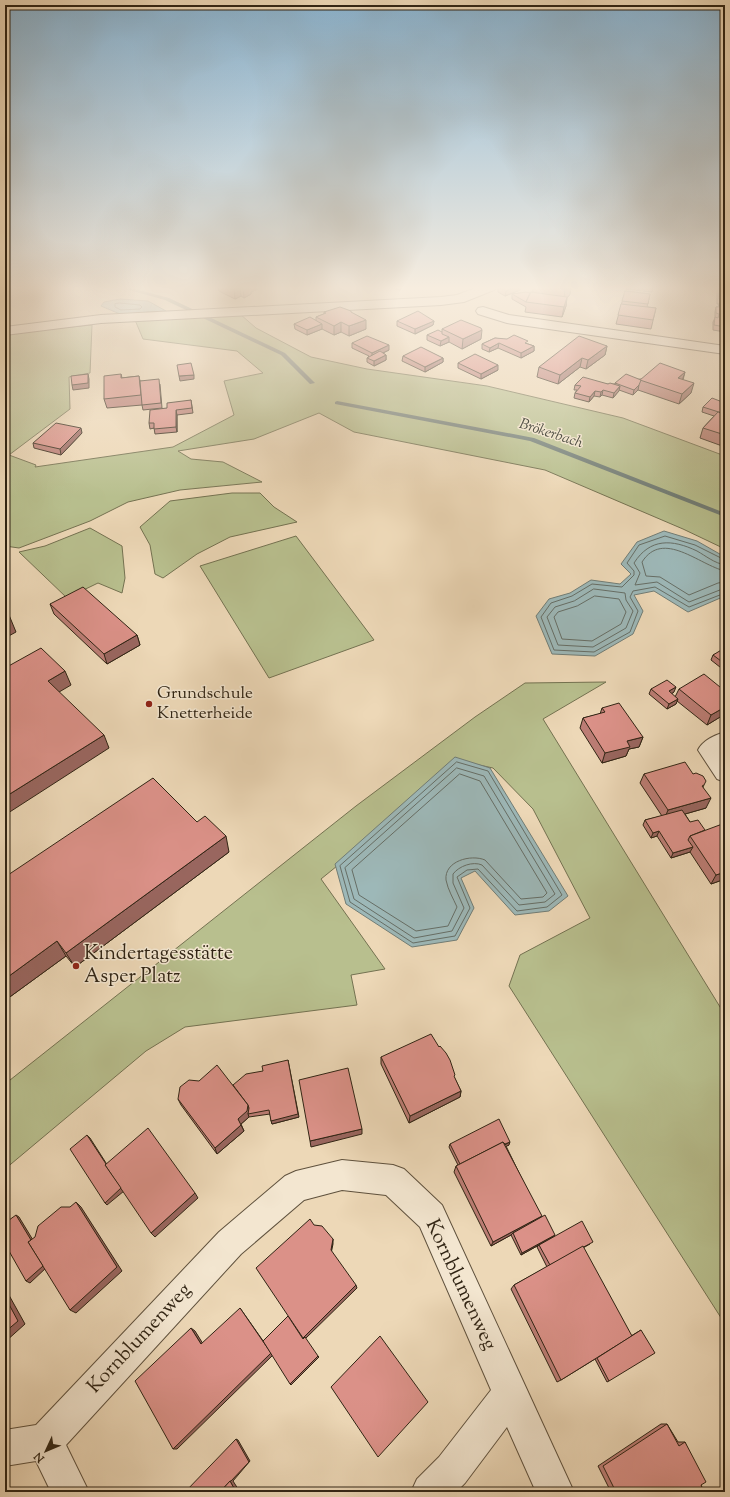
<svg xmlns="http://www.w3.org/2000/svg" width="730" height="1497" font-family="'Sorts Mill Goudy',serif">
	<rect width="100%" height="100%" fill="#edd8b7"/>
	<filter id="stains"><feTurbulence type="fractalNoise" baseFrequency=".005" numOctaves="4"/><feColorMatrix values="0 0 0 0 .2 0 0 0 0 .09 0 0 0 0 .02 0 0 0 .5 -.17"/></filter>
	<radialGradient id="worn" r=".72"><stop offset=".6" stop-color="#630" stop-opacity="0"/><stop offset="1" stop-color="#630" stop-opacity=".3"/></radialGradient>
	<g fill="#b8bf8e" stroke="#747251">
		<polygon points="240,314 256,328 311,357 367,369 487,386 623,418 725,456 725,549 683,529 545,470 354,432 319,413 254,439 178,451 191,459 223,462 262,482 180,490 128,502 90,521 19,548 5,546 5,333 92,325 90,373 69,377 70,409 9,455 36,465 35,467 173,447 234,415 224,381 263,373 237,351 143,339 135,320"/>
		<polygon points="232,493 260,493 274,507 297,522 230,537 197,554 163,578 155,574 150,545 140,527 170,501"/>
		<polygon points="90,528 122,546 125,578 122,593 98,583 67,598 19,552 45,546"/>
		<polygon points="296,536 374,640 269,678 200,566"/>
		<polygon points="606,682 543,719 725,1015 725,1324 509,986 520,955 590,918 533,809 493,768 465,762 321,879 385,969 351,975 357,1005 185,1027 146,1051 5,1169 5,1084 356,806 475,717 525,683"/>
	</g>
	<g fill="#9db8b8" stroke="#717d76">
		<polygon points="120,299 148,301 166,311 120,314 101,306 104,302"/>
		<polygon points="664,531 697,541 725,557 725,596 688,612 654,591 634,595 643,611 633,634 595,656 552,654 536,616 549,599 570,593 591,580 620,584 631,574 621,564 637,542"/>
		<polygon points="455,757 490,768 568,896 549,911 515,915 475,871 461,878 474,908 457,940 412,947 346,904 335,864"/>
	</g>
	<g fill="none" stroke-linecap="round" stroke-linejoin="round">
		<g stroke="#666e66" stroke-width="1">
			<polygon points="120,303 140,305 142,307 140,309 121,310 115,307 115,304"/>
			<polyline points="725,560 695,545 665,536 639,545 627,563 634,571 634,575 622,587 592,584 572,596 551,603 541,617 554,650 594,652 630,632 638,611 630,597 633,591 655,587 689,607 725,593"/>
			<path d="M725,565c-11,-2 -19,-9 -28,-14 -25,-12 -47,-13 -63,12l6,10 -5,12 22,-3 32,20 36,-14"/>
			<path d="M725,571c-26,-6 -62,-42 -83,-9l4,14 14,1 29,18 29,-12 7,-1"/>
			<polygon points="594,589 625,593 626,600 633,611 626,628 593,647 558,645 547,617 555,607 574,601"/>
			<polygon points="595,596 619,599 626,612 621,624 592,641 562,639 554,617 558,612 577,606"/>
			<polygon points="457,762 488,771 562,895 547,907 517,911 478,869 467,870 457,877 470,908 455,936 413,943 350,902 340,866"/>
			<path d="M457,768l27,8 71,118 -10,8 -26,3 -37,-40c-9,-4 -23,1 -29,9v9l11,25 -12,23 -38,7 -60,-39 -9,-31z"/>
			<path d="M460,774l20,7 67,112 -4,4 -22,2 -36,-39c-14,-6 -41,1 -39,20 2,10 7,18 11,27l-9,19 -32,5 -57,-36 -7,-25z"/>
		</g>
		<g fill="#717d76" fill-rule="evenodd">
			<polygon points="118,287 128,287 169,298 285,353 315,383 310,384 281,355 165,300"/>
			<polygon points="337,401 534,438 725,513 725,517 530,441 335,404 335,402"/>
		</g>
		<g stroke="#5f513d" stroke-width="2">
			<g id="street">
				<polygon points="478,287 496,287 494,290 464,302 441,305 101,323 5,335 5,327 101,315 441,297 457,295"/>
				<polygon points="483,307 509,315 725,346 725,354 507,323 478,314 476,311 478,308"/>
				<path d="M725,732v19l-2,1 2,3v27l-8,-3 -19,-29c5,-10 17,-15 27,-18z"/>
				<polygon points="342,1160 393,1165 404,1169 442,1205 574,1492 536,1492 507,1427 465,1483 456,1492 411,1492 417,1479 439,1457 491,1390 420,1227 386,1195 342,1190 304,1200 241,1254 66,1445 89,1492 51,1492 36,1461 5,1466 5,1430 36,1425 219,1232 285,1176 296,1171"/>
			</g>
		</g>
		<use href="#street" fill="#f3e6d0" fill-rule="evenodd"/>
	</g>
	<g fill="#bc7d75" stroke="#302414">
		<polygon points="218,287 258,287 258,289 251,292 251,294 244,298 241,296 235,299 219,291"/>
		<polygon points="388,287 403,287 400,290"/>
		<polygon points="498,287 520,287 520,290 505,296 498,292"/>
		<polygon points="533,287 571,287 570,294 568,297 567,297 566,306 562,317 525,312 526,307 512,299 512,294 533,292"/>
		<polygon points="627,287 653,287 652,292 626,289"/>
		<polygon points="718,287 725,288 725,339 724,339 725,332 713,330 713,322 715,318 715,312 716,307 718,307 719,304 717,304 717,292"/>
		<polygon points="625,291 650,294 647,307 656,308 651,329 616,324"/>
		<polygon points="324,312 351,312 366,329 349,336 341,332 334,335 322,329 307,335 295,329 294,324 316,321 316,317 324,314"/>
		<polygon points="397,321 434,321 433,325 415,334 397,326"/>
		<polygon points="442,329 481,339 462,349 449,342 440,346 427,340 427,335 442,332"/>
		<polygon points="495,338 528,344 534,346 534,351 521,358 498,348 489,352 482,349 482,344"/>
		<polygon points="352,343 389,350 383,353 386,355 386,360 374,366 367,362 367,358 369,356 352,348"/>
		<polygon points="607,346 605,355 586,369 580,367 558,384 537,377 539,367"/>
		<polygon points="403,356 443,358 443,362 425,372 402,361"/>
		<polygon points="458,363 498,370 481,379 458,368"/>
		<polygon points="685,372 683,380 691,393 679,404 638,390 633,395 619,390 613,398 602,395 600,397 594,396 589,402 574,398 575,393 577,390 574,390 575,385 615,384 615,383"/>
		<polygon points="121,374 122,378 139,376 140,381 160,384 162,408 143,410 142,405 107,408 104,399"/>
		<polygon points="191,400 193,413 177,415 177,432 155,434 154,428 150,429 149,423 167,408"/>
		<polygon points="725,403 725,447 700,438 703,428 714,416 702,412 703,407"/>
		<polygon points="82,433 61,455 34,448 33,443"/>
		<polygon points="50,604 137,635 140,645 107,664 54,614"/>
		<polygon points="725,650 725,671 711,660 713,655"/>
		<polygon points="720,687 725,714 707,725 677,701 676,704 667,709 649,694 651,689 674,692 671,694 675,697 679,689"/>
		<polygon points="602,708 643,737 639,747 629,749 626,756 602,763 580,728 583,718 600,714"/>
		<polygon points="644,774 693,774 704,785 703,787 706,808 685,814 725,879 711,884 690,852 671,858 657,836 651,838 643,825 645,820 662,816 640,783"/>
		<polygon points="197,822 229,852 75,967 66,956 7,999 5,997 5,877"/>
		<polygon points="381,1057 454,1077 461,1091 460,1097 409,1123 381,1064"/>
		<polygon points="233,1085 299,1117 272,1124 270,1114 249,1117 241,1124 244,1131 217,1154 181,1105 178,1099"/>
		<polygon points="450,1144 509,1145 506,1146 541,1218 553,1237 590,1244 583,1248 631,1336 641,1330 609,1381 607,1382 595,1359 561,1380 557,1382 511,1289 514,1285 547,1267 537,1247 539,1245 521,1255 511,1235 491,1246 454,1172 456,1166 458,1165 449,1147"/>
		<polygon points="661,1424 667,1424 678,1442 685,1442 701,1485 704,1492 611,1492 598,1466"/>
	</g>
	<g fill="#99665f" stroke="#302414">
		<polygon points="240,287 241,296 235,299 234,290"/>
		<polygon points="245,287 258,287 258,289 251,292 251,294 244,298 243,288"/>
		<polygon points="515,287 520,287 520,290 505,296 506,291"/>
		<polygon points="571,287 570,294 568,297 567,297 566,306 562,317 564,307 564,298 565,289"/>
		<polygon points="366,320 366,329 349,336 349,326"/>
		<polygon points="434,321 433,325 415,334 415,329"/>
		<polygon points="341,322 341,332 334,335 334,326"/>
		<polygon points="322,324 322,329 307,335 307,330"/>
		<polygon points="482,330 481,339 462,349 463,339"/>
		<polygon points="449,337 449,342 440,346 441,341"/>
		<polygon points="499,343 498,348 489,352 490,348"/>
		<polygon points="389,345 389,350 372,358 372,353"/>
		<polygon points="534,346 534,351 521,358 521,353"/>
		<polygon points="607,346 605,355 586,369 588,360"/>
		<polygon points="386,355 386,360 374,366 374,361"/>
		<polygon points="443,358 443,362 425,372 425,367"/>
		<polygon points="582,358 580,367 558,384 560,375"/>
		<polygon points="498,365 498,370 481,379 481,374"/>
		<polygon points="685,372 682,381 678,378"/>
		<polygon points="88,374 89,379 89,388 73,390 72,385"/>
		<polygon points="194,375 194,379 180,381 179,376"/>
		<polygon points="694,383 691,393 679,404 682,394"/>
		<polygon points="639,385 638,390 633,395 634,390"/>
		<polygon points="620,386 619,391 613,398 614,393"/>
		<polygon points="603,390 602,395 600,397 601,392"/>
		<polygon points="595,391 594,396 589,402 590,397"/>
		<polygon points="176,410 177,415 177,432 176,427"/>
		<polygon points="81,428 82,433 61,455 60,449"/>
		<polygon points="9,615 16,632 5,638 5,616"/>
		<polygon points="137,635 140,645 107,664 104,654"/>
		<polygon points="65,671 71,685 54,695 48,681"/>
		<polygon points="676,687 674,692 667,697 669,691"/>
		<polygon points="678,699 676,704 667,709 669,704"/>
		<polygon points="725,707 725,714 707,725 711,715"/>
		<polygon points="104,735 109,748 5,815 5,797"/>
		<polygon points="643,737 639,747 629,749 626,756 602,763 605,753 627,741"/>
		<polygon points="711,798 706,808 664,820 668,810"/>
		<polygon points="659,831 657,836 651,838 653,833"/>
		<polygon points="226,836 229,852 75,967 66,953"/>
		<polygon points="693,847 690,852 671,858 673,853"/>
		<polygon points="725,872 725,879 711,884 716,875"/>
		<polygon points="57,941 66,956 7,999 5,997 5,979"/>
		<polygon points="288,1060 299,1117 272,1124 271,1121"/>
		<polygon points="461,1091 460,1097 409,1123 410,1116"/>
		<polygon points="248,1105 250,1111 248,1114 249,1117 240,1125 238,1119"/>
		<polygon points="241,1125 244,1131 217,1154 215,1148"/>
		<polygon points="362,1129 362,1134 311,1147 310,1141"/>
		<polygon points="87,1135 90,1138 124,1191 107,1205 105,1203"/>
		<polygon points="510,1142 509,1145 460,1169"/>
		<polygon points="195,1193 198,1198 155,1237 151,1233"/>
		<polygon points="76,1202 81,1207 122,1271 76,1313 70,1310"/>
		<polygon points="16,1215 19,1217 36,1245 47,1267 30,1283 26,1281"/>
		<polygon points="542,1216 539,1220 513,1233 511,1235 491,1246 493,1242"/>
		<polygon points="555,1235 553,1237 521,1255 522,1253"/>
		<polygon points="333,1239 333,1244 331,1254 331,1250"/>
		<polygon points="356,1285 357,1288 304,1340 303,1338"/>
		<polygon points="5,1288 25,1324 5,1342"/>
		<polygon points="240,1308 273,1355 177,1449 173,1449"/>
		<polygon points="191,1328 195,1331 205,1347 201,1344"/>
		<polygon points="318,1356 319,1357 291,1385 290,1384"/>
		<polygon points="236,1439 238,1440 250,1461 233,1481 240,1492 236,1492 230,1481"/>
	</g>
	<g fill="#db9188" stroke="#302414">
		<polygon points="228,287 240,287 234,290"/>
		<polygon points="499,287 515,287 506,291"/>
		<polygon points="552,287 570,287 570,288 565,289"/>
		<polygon points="718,287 725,288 725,300 719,299"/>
		<polygon points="625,291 650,294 648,304 622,301"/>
		<polygon points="526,292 530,293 526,302 512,294"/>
		<polygon points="531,292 567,297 564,307 526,302"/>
		<polygon points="719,303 725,304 725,327 714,325 715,317 718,318 719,314 716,313 716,307 719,307"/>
		<polygon points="621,304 656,308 653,320 618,315"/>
		<polygon points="340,307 351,311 351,312 366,320 349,326 341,322 334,326 316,317 326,313 324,312"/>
		<polygon points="418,311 434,321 415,329 397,321"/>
		<polygon points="310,317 322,324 307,330 294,324"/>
		<polygon points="461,320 481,328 482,330 463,339 442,329"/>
		<polygon points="438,330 442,332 442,334 449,337 441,341 427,335"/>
		<polygon points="514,335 528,341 525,343 534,346 521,353 499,343 490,348 482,344 495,338 507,339"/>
		<polygon points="367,336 389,345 372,353 352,343"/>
		<polygon points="579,336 607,346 588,360 582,358 560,375 539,367"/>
		<polygon points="421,347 443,358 425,367 403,356"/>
		<polygon points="380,351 386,355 374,361 367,358"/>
		<polygon points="475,354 498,365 481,374 458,363"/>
		<polygon points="191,363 194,375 179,376 177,365"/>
		<polygon points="660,363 685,372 678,378 694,383 682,394 640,380"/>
		<polygon points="88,374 88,383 72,385 71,376"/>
		<polygon points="121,374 121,378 139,376 141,395 104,399 104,376"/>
		<polygon points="626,374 641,380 639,385 634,390 615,383"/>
		<polygon points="583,377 608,384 610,383 620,386 614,393 603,390 601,392 595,391 590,397 575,393 581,386 575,385"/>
		<polygon points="159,379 161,403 142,405 140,381"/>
		<polygon points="712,398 725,403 725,414 703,407"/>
		<polygon points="191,400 192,408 176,410 176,427 154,429 154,423 149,423 150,410 167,408 167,403"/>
		<polygon points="718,412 725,414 725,435 703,428"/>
		<polygon points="56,423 81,428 60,449 33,443"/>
		<polygon points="83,587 137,635 104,654 50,604"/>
		<polygon points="5,611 9,615 5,616"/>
		<polygon points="41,648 65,671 48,681 104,735 5,797 5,668"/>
		<polygon points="723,649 725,650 725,664 713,655"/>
		<polygon points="704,674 720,687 724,685 725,686 725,707 711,715 679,689"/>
		<polygon points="667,680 676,687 669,691 678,699 669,704 651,689"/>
		<polygon points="619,703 643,737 627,741 630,747 605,753 583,718 605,712 602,708"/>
		<polygon points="685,762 693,774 696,773 703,776 706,781 704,785 702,786 711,798 668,810 644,774"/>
		<polygon points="153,778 197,822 205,816 226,836 66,953 57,941 5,979 5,877"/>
		<polygon points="682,810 690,822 698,820 705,830 690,836 688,840 693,847 673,853 659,831 653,833 645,820"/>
		<polygon points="725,823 725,872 716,875 690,836"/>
		<polygon points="431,1034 439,1047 440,1046 446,1053 450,1060 455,1075 454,1076 461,1091 410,1116 381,1057"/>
		<polygon points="288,1060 298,1114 271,1121 269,1110 248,1114 249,1108 248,1105 233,1085 246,1074 263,1071 262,1066"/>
		<polygon points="217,1065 248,1105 247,1111 238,1119 241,1125 215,1148 178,1099 180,1087 189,1080 199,1081"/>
		<polygon points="348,1068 362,1129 310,1141 299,1080"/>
		<polygon points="499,1119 510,1142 505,1144 503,1142 460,1164 450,1144"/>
		<polygon points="148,1128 195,1193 151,1233 105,1165"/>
		<polygon points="87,1135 106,1164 105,1165 121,1188 105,1203 70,1149"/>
		<polygon points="503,1142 542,1216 493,1242 456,1166"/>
		<polygon points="76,1202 117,1267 70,1310 28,1242 35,1237 38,1226 61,1207 70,1207"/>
		<polygon points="16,1215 31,1240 28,1242 43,1266 26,1281 5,1244 5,1223"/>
		<polygon points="545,1215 555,1235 522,1253 513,1233"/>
		<polygon points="310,1219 314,1225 322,1226 333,1239 331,1250 356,1285 303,1338 256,1268"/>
		<polygon points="582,1221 593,1242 550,1265 539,1245"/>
		<polygon points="583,1246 632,1336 561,1380 514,1285"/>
		<polygon points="5,1297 18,1321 5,1332"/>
		<polygon points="240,1308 271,1353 173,1449 135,1381 191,1328 201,1344"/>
		<polygon points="288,1316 303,1339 305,1337 318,1356 290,1384 263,1341"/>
		<polygon points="641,1330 655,1353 609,1381 597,1358"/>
		<polygon points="380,1336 428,1402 378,1457 331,1387"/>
		<polygon points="667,1424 679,1446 685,1442 706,1482 701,1485 704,1492 616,1492 603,1466"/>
		<polygon points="236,1439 249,1462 231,1481 230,1481 220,1492 185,1492"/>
		<polygon points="230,1481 236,1492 220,1492"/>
	</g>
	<linearGradient id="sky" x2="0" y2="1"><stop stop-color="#8ab6d5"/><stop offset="0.58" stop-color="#f7eddf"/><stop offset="1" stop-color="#f7eddf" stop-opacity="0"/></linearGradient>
	<rect width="730" height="497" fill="url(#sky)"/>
	<g fill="#8f2418" stroke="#f3e6d0" stroke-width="1.5">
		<circle cx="149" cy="704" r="4"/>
		<circle cx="76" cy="966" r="4"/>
	</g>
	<g text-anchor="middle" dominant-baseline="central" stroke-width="3" stroke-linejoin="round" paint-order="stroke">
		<g font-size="15" font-style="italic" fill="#515045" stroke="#f3e6d0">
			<text transform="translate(551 434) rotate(18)">Brökerbach</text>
		</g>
		<g font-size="17" fill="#302414" stroke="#f3e6d0" text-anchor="start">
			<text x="157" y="694">Grundschule<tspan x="157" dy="20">Knetterheide</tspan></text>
		</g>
		<g font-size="20" fill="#302414" stroke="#f3e6d0" text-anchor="start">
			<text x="84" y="954">Kindertagesstätte<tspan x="84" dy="23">Asper Platz</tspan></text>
		</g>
		<g font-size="20" fill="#302414" stroke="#f3e6d0">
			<text transform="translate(460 1285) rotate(65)">Kornblumenweg</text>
			<text transform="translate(140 1339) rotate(-47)">Kornblumenweg</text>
		</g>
	</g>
	<rect width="730" height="1497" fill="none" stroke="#edd8b7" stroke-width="20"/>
	<rect x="6" y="6" width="718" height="1485" fill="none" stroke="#302414" stroke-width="2"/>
	<rect x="10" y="10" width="710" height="1477" fill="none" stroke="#302414"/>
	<g transform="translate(46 1451) rotate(226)" stroke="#f3e6d0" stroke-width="3" paint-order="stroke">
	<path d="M0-3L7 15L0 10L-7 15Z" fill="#302414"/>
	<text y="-6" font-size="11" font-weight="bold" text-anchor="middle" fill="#302414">N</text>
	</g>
	<rect width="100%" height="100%" filter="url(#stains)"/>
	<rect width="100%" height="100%" fill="url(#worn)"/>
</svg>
